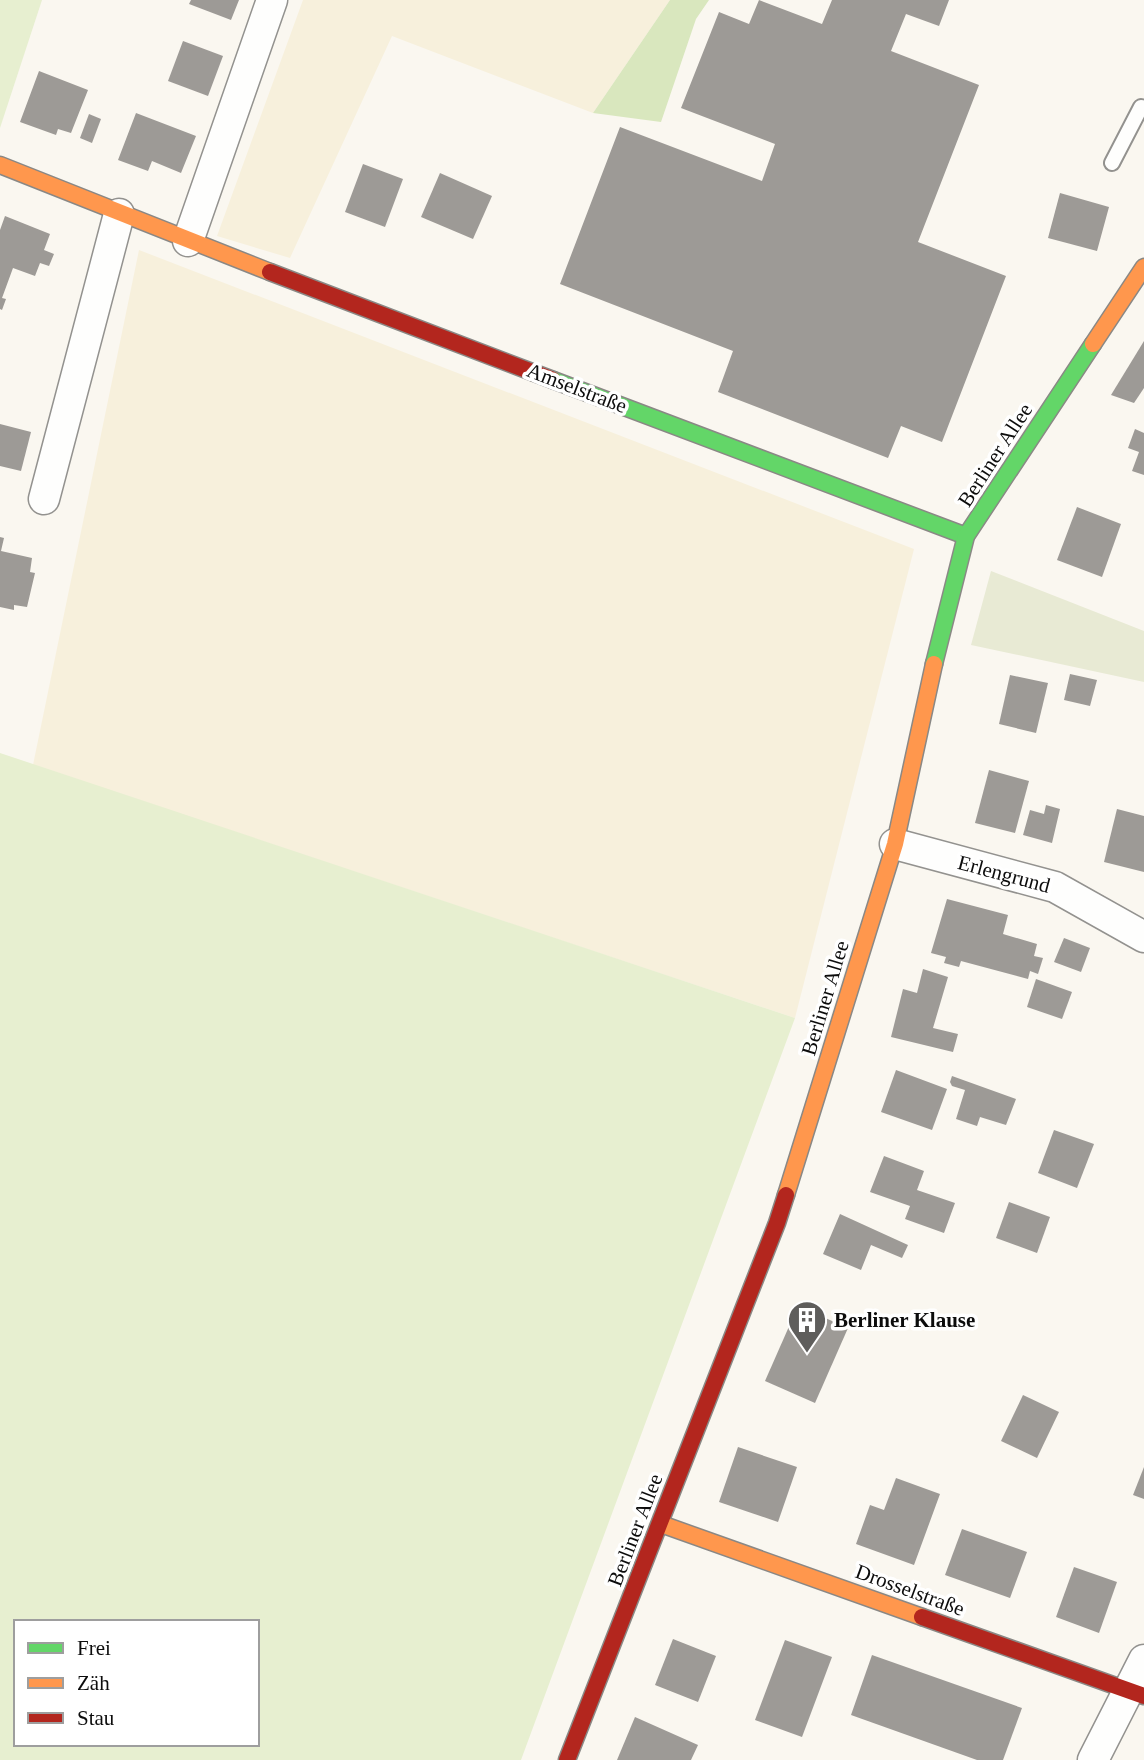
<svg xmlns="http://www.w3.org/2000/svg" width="1144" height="1760" font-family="Georgia,serif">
	<rect width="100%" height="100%" fill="#faf7f0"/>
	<g fill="#f7f0dc">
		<polygon points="303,0 670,0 593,113 392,36 290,258 217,236"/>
		<polygon points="139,250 914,549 795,1018 33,765"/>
	</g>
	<g fill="#e7efd0" fill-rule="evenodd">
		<polygon points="0,0 42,0 0,128"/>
		<path d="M0,753l795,265 -274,742h-521zM16,1622h241v122h-241z"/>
	</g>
	<polygon fill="#d9e7be" points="670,0 709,0 696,19 661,122 593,113"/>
	<polygon fill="#e8ead4" points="991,571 1144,631 1144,682 971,645"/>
	<g fill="#9d9a96">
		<polygon points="191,0 239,0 231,20 189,4"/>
		<polygon points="759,0 822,24 832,0 949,0 939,26 906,14 891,51 979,85 918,242 1006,276 942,442 901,426 888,458 718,392 733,351 560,284 620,127 762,181 775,144 681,108 719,12 749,24"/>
		<polygon points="183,41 223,56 208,96 168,81"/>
		<polygon points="39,71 88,90 71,133 58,129 56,135 20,122"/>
		<polygon points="136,113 196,136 181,173 152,161 148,171 118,160"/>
		<polygon points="89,114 101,119 92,143 80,138"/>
		<polygon points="363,164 403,179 385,227 345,212"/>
		<polygon points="440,173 492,196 473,239 421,217"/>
		<polygon points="1060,193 1109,207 1097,251 1048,238"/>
		<polygon points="5,216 50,234 44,250 54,254 49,266 40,263 35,276 13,268 2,298 6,299 2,310 0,309 0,230"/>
		<polygon points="1144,341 1144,388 1134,403 1111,395"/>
		<polygon points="0,424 31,432 21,471 0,466"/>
		<polygon points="1135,429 1144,433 1144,475 1132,471 1139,452 1128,448"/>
		<polygon points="1077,507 1121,524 1102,577 1057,560"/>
		<polygon points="0,537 4,538 1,551 32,558 30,572 35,573 27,607 14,605 14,610 0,607"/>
		<polygon points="1070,674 1097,680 1090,706 1064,700"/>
		<polygon points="1010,675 1048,683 1036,733 999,724"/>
		<polygon points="989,770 1029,781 1015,833 975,823"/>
		<polygon points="1046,805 1060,809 1052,843 1023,835 1030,810 1044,814"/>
		<polygon points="1117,809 1144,816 1144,872 1104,862"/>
		<polygon points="947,899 1008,915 1003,934 1037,944 1034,956 1043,958 1038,974 1030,971 1028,979 961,961 959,967 944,963 946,957 931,953"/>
		<polygon points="1064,938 1090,948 1081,972 1054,962"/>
		<polygon points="923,969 948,977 933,1028 958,1034 953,1052 891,1037 903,989 917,993"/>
		<polygon points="1036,979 1072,992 1062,1019 1027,1007"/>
		<polygon points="896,1070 947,1089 932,1130 881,1112"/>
		<polygon points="952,1076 1016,1099 1006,1125 980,1117 977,1126 956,1119 965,1090 952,1086 950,1082"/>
		<polygon points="1054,1130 1094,1144 1077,1188 1038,1173"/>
		<polygon points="884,1156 924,1171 917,1190 955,1203 944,1233 905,1219 910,1206 870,1192"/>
		<polygon points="1009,1202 1050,1217 1037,1253 996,1238"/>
		<polygon points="840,1214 908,1245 902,1258 871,1245 861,1270 823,1254"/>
		<polygon points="798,1306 848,1328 815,1403 765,1381"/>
		<polygon points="1023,1395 1059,1412 1037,1458 1001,1441"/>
		<polygon points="738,1447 797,1467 778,1522 719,1502"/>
		<polygon points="1144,1467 1144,1499 1133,1495"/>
		<polygon points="896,1478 940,1494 914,1565 856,1544 870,1505 884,1510"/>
		<polygon points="962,1529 1027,1552 1010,1598 945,1575"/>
		<polygon points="1074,1567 1117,1582 1099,1633 1056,1617"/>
		<polygon points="673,1639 716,1656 698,1702 655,1685"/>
		<polygon points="785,1640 832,1657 802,1737 755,1720"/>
		<polygon points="872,1655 1022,1708 1003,1760 977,1760 851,1715"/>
		<polygon points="635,1717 698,1745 691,1760 617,1760"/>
	</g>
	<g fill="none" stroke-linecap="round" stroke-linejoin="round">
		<g stroke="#93928f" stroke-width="18">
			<polyline id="lane" points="1112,163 1141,107 1144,108"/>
		</g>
		<g stroke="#93928f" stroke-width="33">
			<g id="street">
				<polyline points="188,241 272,0"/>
				<polyline points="44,499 119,214"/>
				<polyline points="895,844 1055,887 1144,937"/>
				<polyline points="1093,1760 1144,1660"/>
			</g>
		</g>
		<g stroke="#8a8885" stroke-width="19">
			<g id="fast">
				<polyline points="553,380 966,536"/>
				<polyline points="934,664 966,536 1093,344"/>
			</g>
		</g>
		<g stroke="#8a8885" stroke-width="19">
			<g id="slow">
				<polyline points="0,165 270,272"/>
				<polyline points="1093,344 1144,267"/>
				<polyline points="786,1195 895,844 934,664"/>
				<polyline points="661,1524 922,1617"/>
			</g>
		</g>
		<g stroke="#8a8885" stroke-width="19">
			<g id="jam">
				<polyline points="270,272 553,380"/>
				<polyline points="922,1617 1144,1696"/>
				<polyline points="567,1760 777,1223 786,1195"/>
			</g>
		</g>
		<use href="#lane" stroke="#fefefd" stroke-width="14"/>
		<use href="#street" stroke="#fefefd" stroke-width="30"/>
		<use href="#fast" stroke="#63d668" stroke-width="16"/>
		<use href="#slow" stroke="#ff974d" stroke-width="16"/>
		<use href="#jam" stroke="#b3261e" stroke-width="16"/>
	</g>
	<defs>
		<g id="building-pin" transform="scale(2.0125)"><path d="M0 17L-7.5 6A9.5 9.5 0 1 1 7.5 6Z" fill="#5f5e5c" stroke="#fff"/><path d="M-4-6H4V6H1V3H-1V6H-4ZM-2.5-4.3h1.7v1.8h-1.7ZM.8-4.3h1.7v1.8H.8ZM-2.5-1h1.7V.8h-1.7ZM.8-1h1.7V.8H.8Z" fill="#fff"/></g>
	</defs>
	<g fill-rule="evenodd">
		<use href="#building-pin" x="807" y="1320"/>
	</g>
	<g text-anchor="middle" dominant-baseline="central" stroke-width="7" stroke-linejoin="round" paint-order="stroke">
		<g font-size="21" fill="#0c0c0c" stroke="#fff">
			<text transform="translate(577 388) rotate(21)">Amselstraße</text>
			<text transform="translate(995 455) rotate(-57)">Berliner Allee</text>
			<text transform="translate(1004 874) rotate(15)">Erlengrund</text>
			<text transform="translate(825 998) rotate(-73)">Berliner Allee</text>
			<text transform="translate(635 1530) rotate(-69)">Berliner Allee</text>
			<text transform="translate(910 1590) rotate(20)">Drosselstraße</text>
		</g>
		<g font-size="21" font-weight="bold" fill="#0c0c0c" stroke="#fff" text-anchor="start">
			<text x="834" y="1320">Berliner Klause</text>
		</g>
	</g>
	<rect x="14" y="1620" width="245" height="126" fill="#ffffff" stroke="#9e9e9e" stroke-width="2"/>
	<rect x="28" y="1643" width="35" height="10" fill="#63d668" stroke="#9e9e9e" stroke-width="2"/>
	<text x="77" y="1655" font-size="21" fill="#0c0c0c">Frei</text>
	<rect x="28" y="1678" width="35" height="10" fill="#ff974d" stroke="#9e9e9e" stroke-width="2"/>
	<text x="77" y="1690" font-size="21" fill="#0c0c0c">Zäh</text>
	<rect x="28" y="1713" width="35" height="10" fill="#b3261e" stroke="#9e9e9e" stroke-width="2"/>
	<text x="77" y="1725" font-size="21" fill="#0c0c0c">Stau</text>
</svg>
